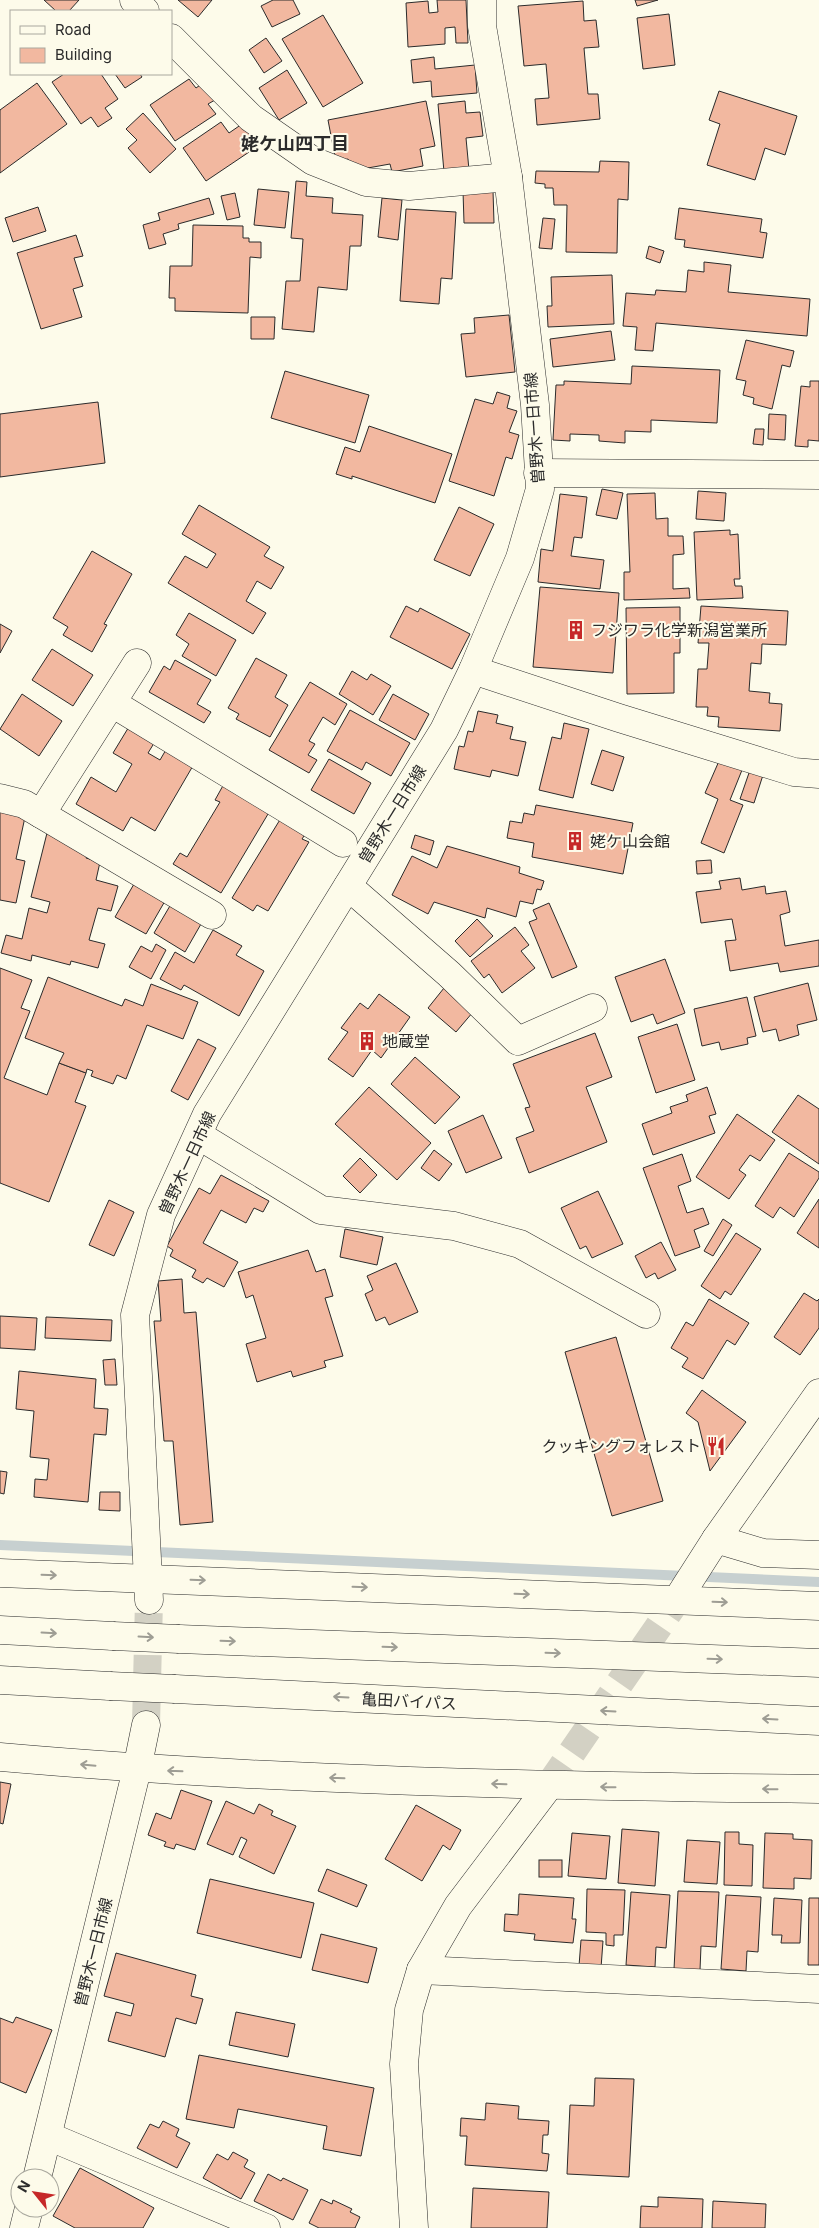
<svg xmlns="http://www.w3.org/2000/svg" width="819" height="2228" font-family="Inter,'Noto Sans JP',sans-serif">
	<rect width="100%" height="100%" fill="#fdfbea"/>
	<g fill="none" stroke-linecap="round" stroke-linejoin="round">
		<polyline stroke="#c7d0d0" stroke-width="10" points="0,1545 819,1582"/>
	</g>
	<g fill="#f2b8a0" stroke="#2b2b2b">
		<polygon points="44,0 79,0 69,11 56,11"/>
		<polygon points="178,0 212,0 198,17"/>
		<polygon points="273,0 293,0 300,14 272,27 261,6"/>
		<polygon points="437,0 466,0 468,43 456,43 455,27 445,28 445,44 408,47 406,3 428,1 429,13 438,12"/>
		<polygon points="635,0 658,0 637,6"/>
		<polygon points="583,1 584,21 596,20 599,47 584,48 588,94 598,94 600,119 537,125 535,99 549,98 546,64 524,66 518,6"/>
		<polygon points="669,14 675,65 643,69 637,18"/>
		<polygon points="323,15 363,83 323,107 282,39"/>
		<polygon points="266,38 282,61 264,73 249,50"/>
		<polygon points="434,57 435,69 475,65 477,93 432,97 431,81 413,83 411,60"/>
		<polygon points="287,70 307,103 279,120 259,88"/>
		<polygon points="64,74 101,74 118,99 105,108 112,118 98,127 91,117 81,124 52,82"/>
		<polygon points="115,74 140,74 142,77 125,88"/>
		<polygon points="189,79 196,88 203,83 215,100 208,104 216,114 175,141 150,105"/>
		<polygon points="37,83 67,124 0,173 0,110"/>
		<polygon points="719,91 797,116 785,155 765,148 755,180 707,165 720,124 709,120"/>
		<polygon points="426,101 435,146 420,149 423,166 392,172 390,164 351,171 348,159 336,162 328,120"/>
		<polygon points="465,101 466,113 480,112 483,136 466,138 469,170 444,172 438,104"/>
		<polygon points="143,113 176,149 150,173 128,148 137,140 126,129"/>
		<polygon points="221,122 229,133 242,124 258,146 206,181 183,148"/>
		<polygon points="600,161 629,162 628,200 618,199 617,253 566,252 567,205 554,205 553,188 545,188 545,184 535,183 536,171 599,172"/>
		<polygon points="296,181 307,182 306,196 333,198 332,213 363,215 361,246 350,246 347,290 318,287 314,332 282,329 286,281 300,281 303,239 291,238"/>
		<polygon points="258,189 289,192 285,228 254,225"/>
		<polygon points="463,191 493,191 494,223 464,223"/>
		<polygon points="235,193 240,217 227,220 221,196"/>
		<polygon points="209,198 214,214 178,224 179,229 163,234 166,244 149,249 143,225 160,220 158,213"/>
		<polygon points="382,198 402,200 398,240 378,237"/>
		<polygon points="38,207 46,231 13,242 5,218"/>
		<polygon points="679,208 762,219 760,232 767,233 763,258 684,247 685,240 675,239"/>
		<polygon points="406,209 456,212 452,279 441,278 439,304 400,301"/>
		<polygon points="543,218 555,219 552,249 539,248"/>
		<polygon points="193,225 243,226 243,238 249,238 249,242 261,242 261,258 250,257 248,313 175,311 175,298 169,298 170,266 192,266"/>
		<polygon points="76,235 83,256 74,258 83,286 73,289 82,317 41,329 17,253"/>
		<polygon points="649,246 664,251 660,263 646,258"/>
		<polygon points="704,262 731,265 728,292 810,299 807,336 656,323 653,351 635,350 637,327 623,326 626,293 655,295 656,290 686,292 688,270 704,272"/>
		<polygon points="612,275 614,324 548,327 547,306 552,306 551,277"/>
		<polygon points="509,315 515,372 466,377 461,334 475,333 474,318"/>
		<polygon points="251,317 275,317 274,339 251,339"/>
		<polygon points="611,331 615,360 553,367 550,339"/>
		<polygon points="746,340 794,351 790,367 782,365 772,409 753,404 754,398 743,395 746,381 736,379"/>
		<polygon points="632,366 720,370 717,423 651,420 651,432 625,431 625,443 599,441 599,435 570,434 570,441 553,440 556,385 564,385 564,381 631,384"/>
		<polygon points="285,371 369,395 355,443 271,418"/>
		<polygon points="810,381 819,381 819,441 808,440 808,447 795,446 801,386 810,387"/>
		<polygon points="497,392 510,396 507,408 517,411 509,432 519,435 512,459 506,457 494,496 449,481 475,399 493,404"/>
		<polygon points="98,402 105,463 0,477 0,414"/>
		<polygon points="769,414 786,415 785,440 768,439"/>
		<polygon points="369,426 452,454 435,503 352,476 352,479 336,474 345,447 360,452"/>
		<polygon points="755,429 764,429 763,445 753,444"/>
		<polygon points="602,489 623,493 617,519 596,515"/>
		<polygon points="698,491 726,493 724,521 696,519"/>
		<polygon points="655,493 656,519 668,518 668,536 683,536 684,554 673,555 673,589 689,588 690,598 624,600 624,572 630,572 627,494"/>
		<polygon points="560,494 587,497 582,538 574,537 571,556 604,560 600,589 538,582 541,549 553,551"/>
		<polygon points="199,505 270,547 264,556 284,567 271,589 257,581 246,601 266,613 253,634 168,583 185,556 207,568 216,554 182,534"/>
		<polygon points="459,507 494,524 470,576 434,560"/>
		<polygon points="730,530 730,535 738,534 740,579 734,579 735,586 742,586 743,598 697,600 694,532"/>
		<polygon points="92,551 132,574 104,624 107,625 92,652 63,635 68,627 53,618"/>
		<polygon points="540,587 619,593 613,673 533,667"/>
		<polygon points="406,606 418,612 420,608 470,634 452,669 390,637"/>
		<polygon points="701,606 788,611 786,645 762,644 761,664 751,663 749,691 770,693 769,703 782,704 780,731 718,727 719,717 707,716 708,707 696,707 698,669 707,669 709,643 698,643"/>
		<polygon points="680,607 680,653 674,653 674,693 627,694 626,608"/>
		<polygon points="189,613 236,640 216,676 182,656 189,644 176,635"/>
		<polygon points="0,624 12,631 0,653"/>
		<polygon points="52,649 93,675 73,706 32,680"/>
		<polygon points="256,658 287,675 275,697 288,705 270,737 236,719 239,714 228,708"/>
		<polygon points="175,660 211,680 197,704 211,712 204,723 149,692 164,666 170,670"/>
		<polygon points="352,671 367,680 371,674 391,686 373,715 339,694"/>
		<polygon points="310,682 347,704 335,725 323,717 309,741 315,744 308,755 317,760 309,773 269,750"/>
		<polygon points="22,694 62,721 39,756 0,729"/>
		<polygon points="393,694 429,714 415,740 379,720"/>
		<polygon points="350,710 410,743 391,776 366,762 362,770 327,751"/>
		<polygon points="478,711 498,715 496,723 513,727 510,739 526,742 518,776 492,770 490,777 454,769 459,746 464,747 468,731 473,732"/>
		<polygon points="564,723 589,729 573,798 539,790 552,737 561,739"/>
		<polygon points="130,725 156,740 148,753 160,760 167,748 194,764 155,831 131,817 123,831 76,804 91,777 116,792 132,764 113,753"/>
		<polygon points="602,750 624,757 613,791 591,784"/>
		<polygon points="329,759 371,783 354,814 311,790"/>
		<polygon points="719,761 742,770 730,800 743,805 724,853 701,843 718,799 705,793"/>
		<polygon points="750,770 763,775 754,803 740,799"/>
		<polygon points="225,782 271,809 221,893 173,864 180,853 187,857 220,802 215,800"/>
		<polygon points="536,805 633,823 623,874 532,857 534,843 507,838 510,821 522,823 524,813 534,815"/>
		<polygon points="0,811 25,817 16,859 25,861 16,903 0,900"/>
		<polygon points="281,818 306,833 302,839 309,842 268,911 257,905 253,911 232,898"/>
		<polygon points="47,833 88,852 86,858 100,862 96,880 118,886 111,911 98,908 89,940 105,944 98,968 71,961 70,965 32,955 31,961 1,953 6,935 22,939 29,908 47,913 50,902 31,897"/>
		<polygon points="415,835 434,841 430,855 411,848"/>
		<polygon points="447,846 520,867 519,873 544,881 541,890 537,889 533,904 520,901 516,917 487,908 485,918 434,902 428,914 392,895 412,856 437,868"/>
		<polygon points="711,860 712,873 697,874 696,861"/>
		<polygon points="138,877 169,894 146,934 115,917"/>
		<polygon points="740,878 742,890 765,886 766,894 786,891 790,912 780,915 785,946 819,940 819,966 780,972 778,963 730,971 725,941 736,940 732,919 701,923 696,892 721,889 719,881"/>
		<polygon points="174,899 205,917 185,952 154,933"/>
		<polygon points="549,903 577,967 552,978 529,922 537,919 533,910"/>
		<polygon points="477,919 493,936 470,957 455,941"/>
		<polygon points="515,927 529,945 521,951 535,968 502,993 489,974 484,978 471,961"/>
		<polygon points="213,930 242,946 236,955 264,971 239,1016 184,985 181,990 160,979 175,952 194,963"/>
		<polygon points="156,944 166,950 151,979 129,967 141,946 152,952"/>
		<polygon points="665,959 685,1013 657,1024 653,1014 631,1022 615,977"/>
		<polygon points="0,968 32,980 21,1008 30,1011 4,1078 47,1095 59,1063 86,1073 75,1102 86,1106 49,1202 0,1183"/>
		<polygon points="48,977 122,1006 125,999 143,1006 151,984 198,1002 183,1039 147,1025 126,1079 117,1075 113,1084 91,1076 93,1071 87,1069 86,1073 59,1063 64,1053 25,1038"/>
		<polygon points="808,983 817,1020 797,1025 799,1035 779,1041 776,1029 763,1032 754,997"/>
		<polygon points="444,988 473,1012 456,1032 428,1008"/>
		<polygon points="379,994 410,1017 381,1058 372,1050 353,1077 328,1059 348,1032 341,1028 360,1003 368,1009"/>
		<polygon points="747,997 756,1036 747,1038 748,1044 721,1050 719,1042 702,1046 694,1009"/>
		<polygon points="677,1024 695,1080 656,1093 638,1037"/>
		<polygon points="595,1033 612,1077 586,1087 607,1142 529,1173 516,1138 534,1131 525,1108 530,1107 513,1064"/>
		<polygon points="198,1039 216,1048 188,1100 171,1091"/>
		<polygon points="415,1057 460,1097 435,1124 391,1084"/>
		<polygon points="369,1087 431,1143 397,1180 335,1124"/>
		<polygon points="707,1087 716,1114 709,1116 715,1133 653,1155 642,1124 672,1113 670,1107 688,1101 686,1095"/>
		<polygon points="798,1095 819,1109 819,1164 772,1132"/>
		<polygon points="737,1114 775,1140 760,1161 750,1155 739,1170 746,1175 729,1199 696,1177"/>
		<polygon points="483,1115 502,1158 466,1173 448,1131"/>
		<polygon points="434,1150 452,1164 439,1181 421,1168"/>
		<polygon points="789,1153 819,1172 819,1178 794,1217 780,1207 773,1218 755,1206"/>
		<polygon points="682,1154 691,1181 678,1186 687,1213 703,1208 709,1224 694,1230 700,1247 675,1256 643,1168"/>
		<polygon points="360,1158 377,1175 360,1193 343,1176"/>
		<polygon points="221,1175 269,1201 263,1212 254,1208 246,1223 221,1210 203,1243 238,1262 224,1287 207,1278 203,1283 192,1277 196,1270 170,1256 173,1250 167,1246 199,1188 210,1194"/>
		<polygon points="598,1191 623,1244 592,1258 586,1246 580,1249 561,1208"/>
		<polygon points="819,1199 819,1248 797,1233"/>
		<polygon points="109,1200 134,1212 114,1256 89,1245"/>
		<polygon points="723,1219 732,1225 713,1256 704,1251"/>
		<polygon points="345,1229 383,1237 377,1265 340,1257"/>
		<polygon points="736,1233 761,1249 731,1295 725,1291 720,1299 701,1286"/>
		<polygon points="661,1242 676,1270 658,1279 655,1273 646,1278 635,1256"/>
		<polygon points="308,1250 316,1272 325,1269 333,1296 325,1298 343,1356 324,1361 326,1367 293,1377 291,1371 257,1382 246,1344 266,1338 253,1295 246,1298 238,1272"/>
		<polygon points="396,1263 418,1312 389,1325 385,1317 376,1321 365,1294 373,1290 367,1276"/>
		<polygon points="182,1279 184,1313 196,1312 213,1522 180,1525 173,1441 164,1441 154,1321 161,1321 158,1281"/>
		<polygon points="804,1293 817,1301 819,1299 819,1328 800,1355 774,1337"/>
		<polygon points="709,1299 749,1323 735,1345 727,1340 703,1379 682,1367 688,1358 671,1348 686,1322 693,1326"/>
		<polygon points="0,1316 37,1318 35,1350 0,1348"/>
		<polygon points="46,1317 112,1320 111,1341 45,1338"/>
		<polygon points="616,1337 663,1501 612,1516 565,1352"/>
		<polygon points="115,1359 117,1385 105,1385 103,1360"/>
		<polygon points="19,1371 96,1379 94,1408 108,1409 106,1435 94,1434 88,1502 34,1497 35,1479 47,1480 49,1459 30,1457 34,1411 16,1409"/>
		<polygon points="702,1390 746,1422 710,1471 698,1422 686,1413"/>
		<polygon points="0,1471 7,1472 4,1494 0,1493"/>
		<polygon points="100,1492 120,1492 120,1511 99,1510"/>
		<polygon points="0,1782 11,1784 3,1824 0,1823"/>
		<polygon points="181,1790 212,1801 195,1850 176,1844 174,1849 164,1846 166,1842 148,1835 156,1813 171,1819"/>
		<polygon points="226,1801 254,1814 259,1804 273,1811 271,1815 296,1826 274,1874 239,1857 247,1840 241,1837 233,1855 207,1844"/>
		<polygon points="416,1805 461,1830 450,1850 443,1845 422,1881 385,1859"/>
		<polygon points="622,1829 659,1832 655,1886 618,1883"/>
		<polygon points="725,1832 739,1832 739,1844 753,1845 752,1886 724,1885"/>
		<polygon points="572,1833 610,1836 606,1879 568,1876"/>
		<polygon points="765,1833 793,1834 793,1839 812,1840 811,1879 794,1878 794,1889 763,1888"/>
		<polygon points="687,1840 720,1842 717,1884 684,1882"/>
		<rect x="539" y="1860" width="23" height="17"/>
		<polygon points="327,1869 367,1885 357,1907 318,1891"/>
		<polygon points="210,1879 314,1903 301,1958 197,1933"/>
		<polygon points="587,1889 625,1890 623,1935 614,1935 614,1946 606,1945 606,1933 586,1932"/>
		<polygon points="678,1891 719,1892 716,1947 701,1946 700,1970 674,1969"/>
		<polygon points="631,1892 670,1895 666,1948 656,1947 655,1967 626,1965"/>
		<polygon points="519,1894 574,1898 572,1919 576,1919 573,1943 534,1940 535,1934 504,1931 505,1914 518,1915"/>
		<polygon points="726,1895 761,1897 758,1952 747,1951 746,1971 721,1969"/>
		<polygon points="774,1898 802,1900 800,1943 781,1943 782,1935 772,1935"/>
		<polygon points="809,1898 819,1898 819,1965 808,1965"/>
		<polygon points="321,1934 377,1948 368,1983 312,1970"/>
		<polygon points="581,1940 603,1941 601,1968 579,1966"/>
		<polygon points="116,1953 196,1975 191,1996 203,1999 196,2024 176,2018 165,2057 108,2041 116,2012 131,2016 134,2004 104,1996"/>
		<polygon points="236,2012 295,2024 288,2057 229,2045"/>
		<polygon points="16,2017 52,2030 26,2093 0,2082 0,2018 13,2023"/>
		<polygon points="199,2055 374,2088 361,2156 323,2149 327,2126 238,2109 234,2128 186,2119"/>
		<polygon points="595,2078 634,2079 629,2177 567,2174 570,2105 594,2106"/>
		<polygon points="486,2103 519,2106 518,2119 549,2121 548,2135 543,2135 542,2153 549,2154 547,2171 465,2165 467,2136 460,2136 461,2118 485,2120"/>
		<polygon points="163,2121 179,2129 176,2136 190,2143 177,2168 137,2148 150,2124 159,2128"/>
		<polygon points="233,2152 248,2160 244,2167 255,2173 241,2199 203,2178 217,2154 228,2160"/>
		<polygon points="80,2168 154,2208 143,2228 75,2228 53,2216"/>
		<polygon points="268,2174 281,2181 283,2178 308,2190 293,2220 254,2201"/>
		<polygon points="473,2188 549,2192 547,2228 471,2228"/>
		<polygon points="658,2197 703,2199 702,2228 640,2228 641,2206 658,2207"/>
		<polygon points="321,2199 332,2204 333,2200 352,2209 350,2212 360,2217 355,2228 319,2228 309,2223"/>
		<polygon points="713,2201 766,2204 765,2228 712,2228"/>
	</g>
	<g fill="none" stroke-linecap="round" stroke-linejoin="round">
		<polyline stroke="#d3d1c4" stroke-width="28" stroke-dasharray="28 14" stroke-linecap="butt" points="548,1787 677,1600"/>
		<polyline stroke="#d3d1c4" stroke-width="28" stroke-dasharray="28 14" stroke-linecap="butt" points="146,1725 149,1600"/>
		<g stroke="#2b2b2b" stroke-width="29">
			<g id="minor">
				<polyline points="134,0 145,11"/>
				<polyline points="171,38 251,118 313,161 366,182 409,186 508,177"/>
				<polyline points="538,473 819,475"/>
				<polyline points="473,670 619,718 794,772 819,774"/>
				<polyline points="112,703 343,843"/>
				<polyline points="0,798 24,804 212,915"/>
				<polyline points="41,814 137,663"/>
				<polyline points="348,886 449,974 518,1041 593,1008"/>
				<polyline points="198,1135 321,1210 454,1226 520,1244 646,1314"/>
				<polyline points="716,1539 763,1553 819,1555"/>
				<polyline points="0,1573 819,1606"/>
				<path d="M0,1757c272,24 546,29 819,32"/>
				<polyline points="421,1970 819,1989"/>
				<polyline points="48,2136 266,2228"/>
			</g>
		</g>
		<g stroke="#2b2b2b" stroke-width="29">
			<g id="tertiary">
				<polyline points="677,1600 716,1539 819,1393"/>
				<polyline points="414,2228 404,2064 409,2010 421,1970 458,1906 548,1787"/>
			</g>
		</g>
		<g stroke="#2b2b2b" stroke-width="29">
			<g id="secondary">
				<polyline points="149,1600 135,1315 161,1215 207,1114 444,730 473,670 520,558 540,489 535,405 508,177 482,26 482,0"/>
				<polyline points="37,2178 137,1769 146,1725"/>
				<polyline points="24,2228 29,2208"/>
			</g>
		</g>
		<g stroke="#2b2b2b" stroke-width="29">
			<g id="trunk">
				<polyline points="0,1630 113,1636"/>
				<polyline points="179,1639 819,1663"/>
				<polyline points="0,1680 110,1686"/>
				<polyline points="175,1689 819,1721"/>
			</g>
		</g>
		<use href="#minor" stroke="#fdfbea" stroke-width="28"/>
		<use href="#tertiary" stroke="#fdfbea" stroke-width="28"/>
		<use href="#secondary" stroke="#fdfbea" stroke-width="28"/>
		<use href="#trunk" stroke="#fdfbea" stroke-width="28"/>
		<g stroke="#2b2b2b" stroke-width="29" stroke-linecap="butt">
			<g id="trunk-bridge">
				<polyline points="113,1636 179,1639"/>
				<polyline points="110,1686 175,1689"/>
			</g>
		</g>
		<use href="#trunk-bridge" stroke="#fdfbea" stroke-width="28"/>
	</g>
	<defs><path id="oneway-shaft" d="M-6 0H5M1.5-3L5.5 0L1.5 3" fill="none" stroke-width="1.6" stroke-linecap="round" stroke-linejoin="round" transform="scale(1.25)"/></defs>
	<g stroke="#9e9d94">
		<use href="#oneway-shaft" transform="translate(49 1575) rotate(2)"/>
		<use href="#oneway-shaft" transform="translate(198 1580) rotate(2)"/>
		<use href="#oneway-shaft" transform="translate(360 1587) rotate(2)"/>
		<use href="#oneway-shaft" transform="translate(522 1594) rotate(2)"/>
		<use href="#oneway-shaft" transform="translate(720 1602) rotate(2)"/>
		<use href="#oneway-shaft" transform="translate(49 1633) rotate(3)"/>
		<use href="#oneway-shaft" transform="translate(146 1637) rotate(3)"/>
		<use href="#oneway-shaft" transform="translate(228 1641) rotate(2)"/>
		<use href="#oneway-shaft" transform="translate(390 1647) rotate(2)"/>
		<use href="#oneway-shaft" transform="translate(553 1653) rotate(2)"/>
		<use href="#oneway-shaft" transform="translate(715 1659) rotate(2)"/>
		<use href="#oneway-shaft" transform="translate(341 1697) rotate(-177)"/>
		<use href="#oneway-shaft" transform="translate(608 1711) rotate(-177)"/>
		<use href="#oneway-shaft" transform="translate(770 1719) rotate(-177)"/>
		<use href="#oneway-shaft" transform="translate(88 1765) rotate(-175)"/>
		<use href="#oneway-shaft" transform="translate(175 1771) rotate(-178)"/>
		<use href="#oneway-shaft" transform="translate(337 1778) rotate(-178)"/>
		<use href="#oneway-shaft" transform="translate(499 1784) rotate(-178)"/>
		<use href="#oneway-shaft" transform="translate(608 1787) rotate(-179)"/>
		<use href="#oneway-shaft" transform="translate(770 1789) rotate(-179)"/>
	</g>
	<defs>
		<g id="building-bare" transform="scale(1.5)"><path d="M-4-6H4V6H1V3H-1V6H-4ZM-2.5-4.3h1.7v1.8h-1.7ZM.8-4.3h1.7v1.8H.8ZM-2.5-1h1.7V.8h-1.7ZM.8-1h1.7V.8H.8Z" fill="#c62828" stroke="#fdfbea" stroke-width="2.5" paint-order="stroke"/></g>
		<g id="restaurant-bare" transform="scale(1.5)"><path d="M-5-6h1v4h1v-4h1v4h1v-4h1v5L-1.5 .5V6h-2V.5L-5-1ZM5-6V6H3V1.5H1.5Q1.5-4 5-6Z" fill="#c62828" stroke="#fdfbea" stroke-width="2.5" paint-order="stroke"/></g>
	</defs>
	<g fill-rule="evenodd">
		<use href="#building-bare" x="576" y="630"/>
		<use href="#building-bare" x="575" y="841"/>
		<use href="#building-bare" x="367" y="1041"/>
		<use href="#restaurant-bare" x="716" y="1446"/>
	</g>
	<g text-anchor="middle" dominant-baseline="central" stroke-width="4" stroke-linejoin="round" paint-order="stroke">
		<g font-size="16" fill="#2b2b2b" stroke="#fdfbea">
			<text transform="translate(534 428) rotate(-94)">曽野木一日市線</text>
			<text transform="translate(392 814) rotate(-58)">曽野木一日市線</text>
			<text transform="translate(187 1163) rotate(-65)">曽野木一日市線</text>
			<text transform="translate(409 1701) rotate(3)">亀田バイパス</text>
			<text transform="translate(93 1952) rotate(-76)">曽野木一日市線</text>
		</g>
		<g font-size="16" fill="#2b2b2b" stroke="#fdfbea" text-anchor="start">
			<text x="591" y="630">フジワラ化学新潟営業所</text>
			<text x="590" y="841">姥ケ山会館</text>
			<text x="382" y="1041">地蔵堂</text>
			<text x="701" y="1446" text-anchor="end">クッキングフォレスト</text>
		</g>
		<g font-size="18" font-weight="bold" fill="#2b2b2b" stroke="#fdfbea">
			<text x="295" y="143">姥ケ山四丁目</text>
		</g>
	</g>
	<rect x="10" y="10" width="162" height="65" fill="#fdfbea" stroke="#a9a89e"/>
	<rect x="20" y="26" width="25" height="8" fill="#fdfbea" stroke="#a9a89e"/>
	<text x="55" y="35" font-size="15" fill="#2b2b2b">Road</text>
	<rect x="20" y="48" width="25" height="15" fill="#f2b8a0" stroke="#a9a89e"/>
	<text x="55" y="60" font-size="15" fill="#2b2b2b">Building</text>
	<g transform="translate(35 2193) rotate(300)"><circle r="24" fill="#fdfbea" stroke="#a9a89e"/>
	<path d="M0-4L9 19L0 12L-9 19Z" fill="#c62828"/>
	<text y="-8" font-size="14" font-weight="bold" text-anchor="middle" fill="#2b2b2b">N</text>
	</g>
</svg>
